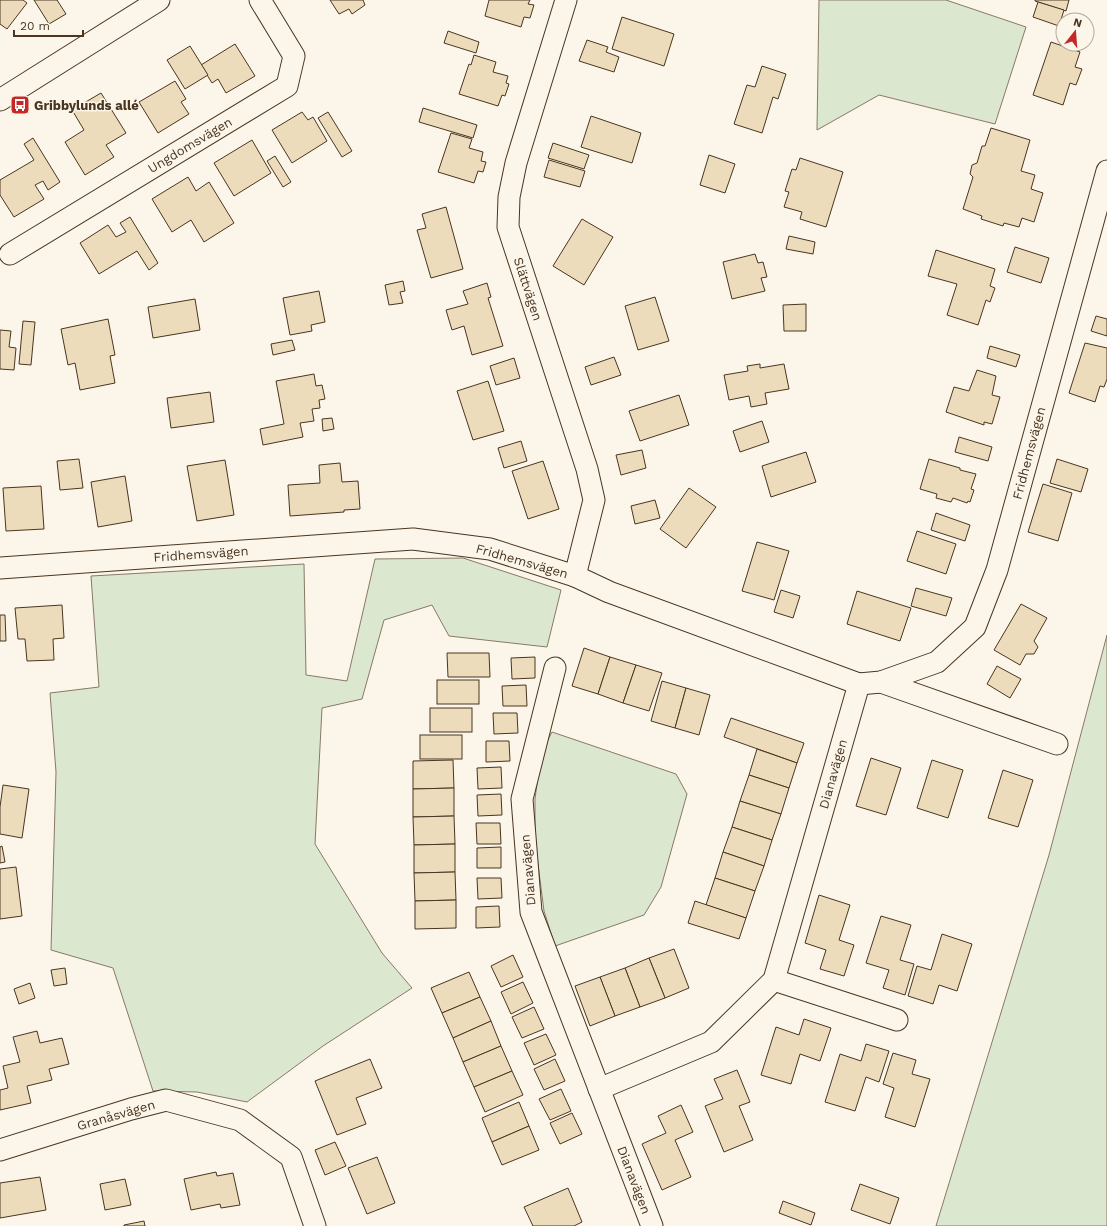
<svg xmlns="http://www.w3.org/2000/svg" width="1107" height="1226" font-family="'Work Sans',sans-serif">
	<rect width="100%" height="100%" fill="#fbf6e9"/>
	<g fill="#dce7d0" stroke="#887966">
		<polygon points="819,0 946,0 1026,27 995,124 879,95 817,130"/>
		<polygon points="463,558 561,590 547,647 449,636 432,605 384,620 362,699 322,708 315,844 382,953 412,988 323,1046 247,1102 197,1092 153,1091 113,968 51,950 56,772 50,693 99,687 91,576 304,564 306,675 347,681 375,559"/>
		<polygon points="1107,635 1107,1226 936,1226 1049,855"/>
		<polygon points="552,732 676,774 687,794 661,887 644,915 555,946 544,911 535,841 535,799 541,753"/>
	</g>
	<g fill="#ecdcbc" stroke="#4a3520">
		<polygon points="0,0 23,0 27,3 7,29 0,24"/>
		<polygon points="34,0 57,0 66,14 49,24"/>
		<polygon points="330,0 363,0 365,5 352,14 349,9 339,14"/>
		<polygon points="489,0 530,0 528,4 534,5 530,18 524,17 521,27 485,16"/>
		<polygon points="1035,0 1069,0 1066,11 1035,1"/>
		<polygon points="1038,2 1064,10 1059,26 1033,17"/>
		<polygon points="622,17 674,34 664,66 612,49"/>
		<polygon points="448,31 479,42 476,53 444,43"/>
		<polygon points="587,40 608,47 606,52 619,57 614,72 579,61"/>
		<polygon points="1051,42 1080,52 1075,67 1082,69 1076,85 1070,83 1063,105 1033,95"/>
		<polygon points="235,44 255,76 226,93 218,79 212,83 201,65"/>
		<polygon points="190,46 208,75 185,89 167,60"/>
		<polygon points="474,55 496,62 493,72 508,76 506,83 509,84 505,96 502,95 498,106 459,94 469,64 471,65"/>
		<polygon points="762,66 786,74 778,99 773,97 762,133 734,124 747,85 755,87"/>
		<polygon points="175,81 186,99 181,102 189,114 158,133 139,102"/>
		<polygon points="101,93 126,133 106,145 114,157 85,175 65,142 84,130 72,110"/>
		<polygon points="423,108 477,125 473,138 419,122"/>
		<polygon points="302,112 308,120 313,117 327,141 292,163 272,130"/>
		<polygon points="328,112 352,151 342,157 318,118"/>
		<polygon points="591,116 641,133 632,163 581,147"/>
		<polygon points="991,128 1030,140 1021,171 1035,175 1031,189 1043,193 1034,222 1022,218 1019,227 1004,223 1003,226 981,219 982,216 963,209 973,177 970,174 972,165 977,163 982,146 985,146"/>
		<polygon points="451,133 472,139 469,148 483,152 481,161 486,162 483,172 478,171 474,183 438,172"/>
		<polygon points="33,138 60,182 48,190 43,181 35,185 44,199 14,217 0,195 0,180 34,160 24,144"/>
		<polygon points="252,140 271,173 234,196 214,163"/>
		<polygon points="553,143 589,155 584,169 548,158"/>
		<polygon points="709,155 735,164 725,193 700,185"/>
		<polygon points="275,156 291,182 283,187 267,161"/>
		<polygon points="800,158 843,172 826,227 800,219 802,212 784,207 789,192 785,191 792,169 796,170"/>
		<polygon points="549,160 585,171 580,187 544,177"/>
		<polygon points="188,177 196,191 209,182 234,223 204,242 191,220 172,232 152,199"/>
		<polygon points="446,207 463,269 431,278 417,230 426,228 422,214"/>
		<polygon points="130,217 158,263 149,270 137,251 99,274 80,243 108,225 116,237 126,232 120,223"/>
		<polygon points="582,219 613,237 584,285 553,266"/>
		<polygon points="789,236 815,242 813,254 786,249"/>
		<polygon points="1015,247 1049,258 1041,283 1007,272"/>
		<polygon points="936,250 995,269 990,286 995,288 990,302 986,300 978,325 947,315 957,284 928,276"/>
		<polygon points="755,254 758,263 763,262 767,277 761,278 765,291 732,299 723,262"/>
		<polygon points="403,281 405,291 400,292 403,303 389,305 385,285"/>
		<polygon points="487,283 491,297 488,298 503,346 472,355 464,326 452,330 446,310 468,304 463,291"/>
		<polygon points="319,291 325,322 311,325 312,331 290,335 283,298"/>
		<polygon points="655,297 669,341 638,350 625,306"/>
		<polygon points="195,299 200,330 153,338 148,307"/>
		<polygon points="806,304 806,331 784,331 783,305"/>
		<polygon points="1096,316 1107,319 1107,336 1091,331"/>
		<polygon points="108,319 115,355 110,356 115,383 80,390 75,363 68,365 61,329"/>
		<polygon points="23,321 35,322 31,365 19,364"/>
		<polygon points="0,330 11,331 9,347 16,348 14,370 0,369"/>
		<polygon points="292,340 295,350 273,355 271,344"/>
		<polygon points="1085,343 1107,348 1107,379 1104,387 1100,386 1095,402 1069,393"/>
		<polygon points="990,346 1020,355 1016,367 987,358"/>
		<polygon points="614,357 621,375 591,385 585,367"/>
		<polygon points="514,358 520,378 496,385 490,366"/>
		<polygon points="760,364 760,368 784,364 789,389 765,393 767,404 751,407 749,396 729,400 724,375 748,371 747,366"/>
		<polygon points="977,370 996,376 992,395 1000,397 992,424 984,422 984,425 946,412 954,387 969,391"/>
		<polygon points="314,374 316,386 322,385 325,399 319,400 320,408 312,409 314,421 300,423 303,437 263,445 260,429 284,424 276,381"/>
		<polygon points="488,381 504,431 473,440 457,391"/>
		<polygon points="210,392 214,422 171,428 167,398"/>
		<polygon points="679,395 689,425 640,441 629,411"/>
		<polygon points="332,418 334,429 323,431 322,419"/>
		<polygon points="762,421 769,442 740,452 733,431"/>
		<polygon points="959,437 992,447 988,461 955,452"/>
		<polygon points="521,441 527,461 504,468 498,448"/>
		<polygon points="642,450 646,468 621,475 616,455"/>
		<polygon points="806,452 816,482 771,497 762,466"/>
		<polygon points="79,459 83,488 60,490 57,461"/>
		<polygon points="929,459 960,468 960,470 976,474 971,489 974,490 970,502 968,501 967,503 953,498 951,502 936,498 937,494 920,489"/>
		<polygon points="1057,459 1088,469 1081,492 1050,483"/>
		<polygon points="225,460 234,515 197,521 187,466"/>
		<polygon points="543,461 559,509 528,519 512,471"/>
		<polygon points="340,463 342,482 358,481 360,509 344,510 344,512 290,516 288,485 320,483 319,465"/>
		<polygon points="125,476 132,521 98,527 91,482"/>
		<polygon points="1043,484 1072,493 1058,541 1028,532"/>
		<polygon points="41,486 44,529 6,531 3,488"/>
		<polygon points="689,488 716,507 686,548 660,529"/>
		<polygon points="655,500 660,518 635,524 631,506"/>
		<polygon points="936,513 970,525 965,541 931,530"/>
		<polygon points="917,531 956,544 946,574 907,561"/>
		<polygon points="757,542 789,551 774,600 742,591"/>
		<polygon points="916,588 952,598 946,616 911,606"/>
		<polygon points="781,590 800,596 793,618 774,612"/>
		<polygon points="857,591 911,608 900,641 847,624"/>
		<polygon points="1021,604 1047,618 1034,641 1038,647 1034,654 1026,654 1020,665 994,650"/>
		<polygon points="62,605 64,638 53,639 54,660 27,661 25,639 18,639 15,608"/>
		<polygon points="0,615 5,615 6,641 0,641"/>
		<polygon points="584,648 610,657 598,694 572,686"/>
		<polygon points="447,653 489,653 490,677 448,677"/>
		<polygon points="535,657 535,678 512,679 511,658"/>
		<polygon points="610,657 636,665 623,703 598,694"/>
		<polygon points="636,665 662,673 649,711 623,703"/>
		<polygon points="997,666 1021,679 1010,698 987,684"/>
		<rect x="437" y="680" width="42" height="24"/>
		<polygon points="662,681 686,688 675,728 651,721"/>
		<polygon points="526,685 527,706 503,706 502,686"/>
		<polygon points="686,688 710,695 699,735 675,728"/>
		<rect x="430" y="708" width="42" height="24"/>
		<polygon points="493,713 517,713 518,733 494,734"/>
		<polygon points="731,718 804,743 797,763 724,737"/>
		<rect x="420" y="735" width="42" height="24"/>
		<polygon points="486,741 509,741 510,761 486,762"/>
		<polygon points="757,749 797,763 789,788 749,775"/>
		<polygon points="871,758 901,768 886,815 856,806"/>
		<polygon points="453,760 454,788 413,789 413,761"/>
		<polygon points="932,760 963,770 948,818 917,808"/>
		<polygon points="501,767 502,788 478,789 477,768"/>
		<polygon points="1003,770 1033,780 1018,827 988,818"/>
		<polygon points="749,775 789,788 781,814 740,801"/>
		<polygon points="3,785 29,789 22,838 0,834 0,807"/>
		<polygon points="454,788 454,816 413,817 413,789"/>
		<polygon points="501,794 502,815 478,816 477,795"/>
		<polygon points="740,801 781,814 772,840 732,827"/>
		<polygon points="454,816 455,844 414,845 413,817"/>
		<polygon points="476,823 500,823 501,844 477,844"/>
		<polygon points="732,827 772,840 764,866 723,852"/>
		<polygon points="455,844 455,872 414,873 414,845"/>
		<polygon points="2,846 5,862 0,863 0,847"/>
		<polygon points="501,847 501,868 477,868 477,848"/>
		<polygon points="723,852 764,866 755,891 715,878"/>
		<polygon points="16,867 22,916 0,919 0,869"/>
		<polygon points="455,872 456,900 415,901 414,873"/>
		<polygon points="477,878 501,878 502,898 478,899"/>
		<polygon points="715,878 755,891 746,918 706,905"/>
		<polygon points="819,895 850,905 839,940 854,945 844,976 820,969 826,950 805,943"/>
		<polygon points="456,900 456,928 415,929 415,901"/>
		<polygon points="695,901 746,918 739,939 688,923"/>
		<polygon points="499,906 500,927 476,928 476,907"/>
		<polygon points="881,916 911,925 900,960 914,964 905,995 883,988 889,970 866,963"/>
		<polygon points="942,934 972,944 957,991 939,985 933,1004 908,996 917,966 931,970"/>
		<polygon points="674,949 689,988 665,998 649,958"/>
		<polygon points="513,955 523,977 501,987 491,966"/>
		<polygon points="649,958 665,998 640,1007 625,968"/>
		<polygon points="65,968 67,984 54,986 51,970"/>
		<polygon points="625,968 640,1007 615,1016 600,977"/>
		<polygon points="469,972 480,997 442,1013 431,988"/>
		<polygon points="600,977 615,1016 590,1026 575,986"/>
		<polygon points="523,982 533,1003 511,1014 501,992"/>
		<polygon points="30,983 35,998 19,1004 14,989"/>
		<polygon points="480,997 491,1021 453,1038 442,1013"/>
		<polygon points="534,1007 544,1029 522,1038 512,1017"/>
		<polygon points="804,1019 831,1028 820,1061 800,1054 791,1084 761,1075 776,1027 799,1035"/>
		<polygon points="491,1021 501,1046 463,1062 453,1038"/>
		<polygon points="37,1031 40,1043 62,1038 69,1064 49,1069 52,1080 27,1086 31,1103 0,1110 0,1090 8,1088 3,1066 20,1062 13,1037"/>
		<polygon points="546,1034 556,1055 534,1065 524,1043"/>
		<polygon points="866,1044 889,1051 879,1082 866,1077 855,1111 825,1102 840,1054 861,1061"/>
		<polygon points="501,1046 512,1071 474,1087 463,1062"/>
		<polygon points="893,1053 916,1060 912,1074 930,1079 915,1127 885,1117 894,1088 883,1084"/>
		<polygon points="370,1059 382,1088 356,1098 366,1124 337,1135 315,1081"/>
		<polygon points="555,1059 565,1081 544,1090 534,1069"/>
		<polygon points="737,1070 750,1102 739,1106 753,1140 724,1152 705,1106 723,1099 714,1079"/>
		<polygon points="512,1071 523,1095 485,1112 474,1087"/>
		<polygon points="561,1089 571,1111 550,1120 539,1099"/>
		<polygon points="519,1102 529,1126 492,1142 482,1118"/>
		<polygon points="681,1105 693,1132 675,1140 691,1177 662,1190 642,1144 666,1133 658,1116"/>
		<polygon points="572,1113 582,1134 560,1144 550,1123"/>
		<polygon points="529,1126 539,1150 502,1165 492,1142"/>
		<polygon points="335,1142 346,1166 325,1175 315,1150"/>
		<polygon points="377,1157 395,1203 367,1214 348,1168"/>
		<polygon points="216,1172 217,1176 233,1173 240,1205 221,1208 220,1204 191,1210 184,1179"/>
		<polygon points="40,1177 46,1210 0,1218 0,1183"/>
		<polygon points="125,1179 131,1205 105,1210 100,1184"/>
		<polygon points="860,1184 899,1198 890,1224 851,1210"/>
		<polygon points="568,1188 582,1222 574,1226 533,1226 524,1207"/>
		<polygon points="783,1201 815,1213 811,1225 779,1213"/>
		<polygon points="144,1221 145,1226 124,1226 124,1225"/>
	</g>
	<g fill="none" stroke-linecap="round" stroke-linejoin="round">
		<g stroke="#4a3520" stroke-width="23">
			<g id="street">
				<polyline points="566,0 516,163 509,197 508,227 587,469 594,500 575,576"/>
				<polyline points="0,100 159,0"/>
				<polyline points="10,254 287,86 294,56 260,0"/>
				<polyline points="0,568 413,539 490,549 575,576 609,592 859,684 881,682 937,662 975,627 997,570 1107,171"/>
				<polyline points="555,668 522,799 531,912 652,1226"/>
				<polyline points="881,682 1057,744"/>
				<polyline points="774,980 897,1020"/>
				<polyline points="599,1089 711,1042 774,980 859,684"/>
				<polyline points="0,1150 131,1109 166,1100 240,1120 291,1157 315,1226"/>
			</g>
		</g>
		<use href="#street" stroke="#fbf6e9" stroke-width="21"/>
	</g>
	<defs>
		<g id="bus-square" transform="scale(1)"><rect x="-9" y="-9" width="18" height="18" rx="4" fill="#c62828" stroke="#fbf6e9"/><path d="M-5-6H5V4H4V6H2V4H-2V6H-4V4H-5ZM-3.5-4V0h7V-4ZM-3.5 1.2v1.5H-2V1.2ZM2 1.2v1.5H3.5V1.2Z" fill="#fff"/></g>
	</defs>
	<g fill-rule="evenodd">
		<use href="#bus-square" x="20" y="105"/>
	</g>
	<g text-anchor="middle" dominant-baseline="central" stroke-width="3" stroke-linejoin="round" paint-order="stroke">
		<g font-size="13" font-weight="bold" fill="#4a3520" stroke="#fbf6e9" text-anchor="start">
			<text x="34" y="105">Gribbylunds allé</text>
		</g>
		<g font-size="13" fill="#4a3520" stroke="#fbf6e9">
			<text transform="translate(190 145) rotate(-31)">Ungdomsvägen</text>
			<text transform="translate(528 289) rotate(72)">Slättvägen</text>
			<text transform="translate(1029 453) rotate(-75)">Fridhemsvägen</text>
			<text transform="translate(201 554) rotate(-4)">Fridhemsvägen</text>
			<text transform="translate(522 561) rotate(16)">Fridhemsvägen</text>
			<text transform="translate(833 774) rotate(-74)">Dianavägen</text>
			<text transform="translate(528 870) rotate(-95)">Dianavägen</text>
			<text transform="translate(116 1115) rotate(-16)">Granåsvägen</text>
			<text transform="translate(634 1180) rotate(69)">Dianavägen</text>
		</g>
	</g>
	<g transform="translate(1075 32) rotate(17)"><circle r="19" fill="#fbf6e9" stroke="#b4a999"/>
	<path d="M0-3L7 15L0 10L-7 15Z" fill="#c62828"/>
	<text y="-6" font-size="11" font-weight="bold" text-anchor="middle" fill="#4a3520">N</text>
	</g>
	<path d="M14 30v6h69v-6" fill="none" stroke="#4a3520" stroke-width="2"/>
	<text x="20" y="30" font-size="12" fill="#4a3520" stroke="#fbf6e9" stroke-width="3" paint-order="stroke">20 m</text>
</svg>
